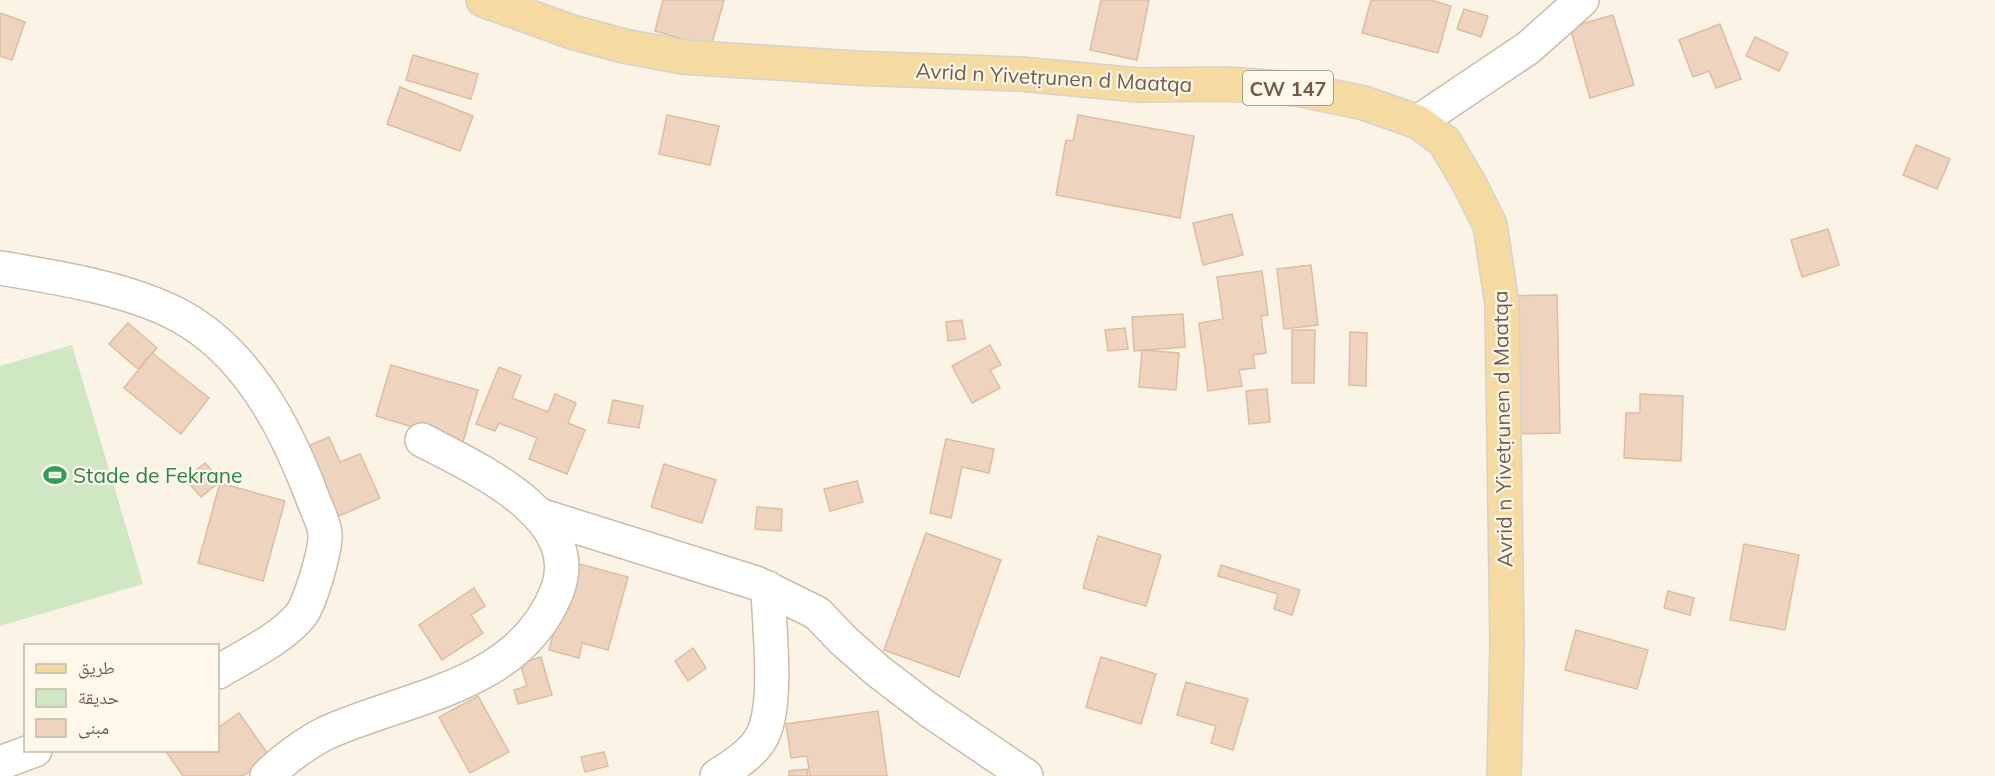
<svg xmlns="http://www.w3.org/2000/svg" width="1995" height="776" font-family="Mulish,'Noto Naskh Arabic',sans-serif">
	<rect width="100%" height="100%" fill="#fbf3e5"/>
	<polygon fill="#d0e7c4" points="72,345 143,584 0,626 0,366"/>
	<g fill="#eed4be" stroke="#dfbca0" stroke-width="1.5">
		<polygon points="663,0 724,0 711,47 655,31"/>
		<polygon points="1101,0 1149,0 1137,60 1090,50"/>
		<polygon points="1371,0 1430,0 1451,6 1438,53 1362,33"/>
		<polygon points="1464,9 1488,16 1481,37 1457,29"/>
		<polygon points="0,13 25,22 12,60 0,56"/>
		<polygon points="1613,15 1634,85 1590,98 1570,27"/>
		<polygon points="1720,24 1741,79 1716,88 1709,71 1693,77 1679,40"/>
		<polygon points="1755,37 1788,53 1779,71 1746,56"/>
		<polygon points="413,55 478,74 471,99 406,80"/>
		<polygon points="400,87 473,116 460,151 387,124"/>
		<polygon points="667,115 719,126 710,165 659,154"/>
		<polygon points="1078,115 1194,136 1180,218 1056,195 1066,140 1073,141"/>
		<polygon points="1916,145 1950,159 1937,189 1903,175"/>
		<polygon points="1232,214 1243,255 1203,265 1193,223"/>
		<polygon points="1828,229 1839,265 1802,277 1791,240"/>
		<polygon points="1311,265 1318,325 1284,329 1277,269"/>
		<polygon points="1262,271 1268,315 1261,316 1266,353 1253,355 1255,368 1239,370 1242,386 1208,391 1199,323 1223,319 1217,277"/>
		<polygon points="1557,295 1560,433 1505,434 1502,296"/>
		<polygon points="1183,314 1185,347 1134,351 1132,317"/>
		<polygon points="962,320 965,339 948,341 946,322"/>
		<polygon points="128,323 157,348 138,369 109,344"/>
		<polygon points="1125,328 1128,349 1108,351 1105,330"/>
		<polygon points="1292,330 1315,330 1314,383 1292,383"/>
		<polygon points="1350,332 1367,333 1366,386 1349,385"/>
		<polygon points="990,345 1001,365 990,370 1000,388 972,403 952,366"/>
		<polygon points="1142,350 1179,353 1176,390 1139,387"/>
		<polygon points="152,353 209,398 181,434 124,388"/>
		<polygon points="391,365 478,390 463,442 376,416"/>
		<polygon points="499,367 521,376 512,398 548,412 555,394 576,403 568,423 585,430 567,474 529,459 537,438 499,423 495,431 476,424"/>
		<polygon points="1267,389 1270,422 1249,424 1246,391"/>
		<polygon points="1640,394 1683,396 1681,461 1624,458 1626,413 1640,413"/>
		<polygon points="613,400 643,406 639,428 608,423"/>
		<polygon points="329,437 340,462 360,454 380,498 330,520 299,450"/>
		<polygon points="946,439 994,449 989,473 962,467 951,518 930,513"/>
		<polygon points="205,463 221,481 201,497 185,479"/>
		<polygon points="664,464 716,480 702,523 651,507"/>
		<polygon points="857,481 863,502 830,511 824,489"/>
		<polygon points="220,483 285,501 263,581 198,563"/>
		<polygon points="757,507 782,509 781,531 755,529"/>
		<polygon points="926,533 1001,560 959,677 884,650"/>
		<polygon points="1098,536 1161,555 1146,606 1083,588"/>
		<polygon points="1744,544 1799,555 1785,630 1730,620"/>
		<polygon points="572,562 628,577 608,650 582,643 579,658 549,650"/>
		<polygon points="1221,565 1300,590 1292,615 1274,609 1278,594 1218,576"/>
		<polygon points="474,588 485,606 471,615 483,633 442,660 419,625"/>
		<polygon points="1668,591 1694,598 1690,615 1664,608"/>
		<polygon points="1576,630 1648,650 1637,689 1565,670"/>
		<polygon points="693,648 706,668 688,681 675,661"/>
		<polygon points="541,657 552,695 518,704 514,690 527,686 520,663"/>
		<polygon points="1101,657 1156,674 1141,724 1086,707"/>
		<polygon points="1186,682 1248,699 1233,750 1211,743 1216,726 1177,715"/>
		<polygon points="478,696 509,752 470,773 439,717"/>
		<polygon points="878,711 887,776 810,776 807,756 791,758 786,724"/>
		<polygon points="239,713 270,757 243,776 183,776 165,750 218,750 218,728"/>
		<polygon points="604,752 608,766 585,772 581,757"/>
		<polygon points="807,769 808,776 789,776 789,771"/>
	</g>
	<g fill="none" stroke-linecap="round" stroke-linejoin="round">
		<g stroke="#cbbcac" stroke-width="36">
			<g id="minor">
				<polyline points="1418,122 1528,48 1582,0"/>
				<path d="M0,268c55,9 131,21 180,48 66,36 104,108 130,175 4,13 14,30 15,43 1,15 -15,71 -25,82 -19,23 -57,41 -82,56"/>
				<polyline points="539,515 756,583 817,613 844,641 878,671 929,710 1026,776"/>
				<polyline points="0,763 35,750"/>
				<path d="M267,776c16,-16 39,-33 59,-43 82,-37 194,-46 231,-142 29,-75 -84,-124 -135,-151"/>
				<path d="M717,776c17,-11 40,-25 47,-44 14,-33 5,-106 4,-144"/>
			</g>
		</g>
		<g stroke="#d7d1cd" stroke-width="36">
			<polyline id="major" points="483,0 572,32 624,46 683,57 854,68 1021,74 1138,85 1228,84 1297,89 1364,103 1418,122 1444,141 1469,183 1490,225 1502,304 1507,643 1504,776"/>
		</g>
		<use href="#minor" stroke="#fff" stroke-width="33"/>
		<use href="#major" stroke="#f5dba1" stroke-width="33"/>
	</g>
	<defs>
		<g id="stadium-bare" transform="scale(1.8)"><path d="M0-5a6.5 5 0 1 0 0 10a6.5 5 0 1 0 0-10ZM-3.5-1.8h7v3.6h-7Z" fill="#2e9e5b" stroke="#fef7ea" stroke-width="2.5" paint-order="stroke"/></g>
	</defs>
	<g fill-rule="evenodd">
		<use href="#stadium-bare" x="55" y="475"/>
	</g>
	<g text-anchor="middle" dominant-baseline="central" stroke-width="4.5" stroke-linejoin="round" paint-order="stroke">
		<rect fill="#fef7ea" stroke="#9b8a7b" stroke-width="1.5" x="1243" y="71" width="90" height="34" rx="4.5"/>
		<g font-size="20" font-weight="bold" fill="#715c4c">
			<text x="1288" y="88">CW 147</text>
		</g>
		<g font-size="21" fill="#715c4c" stroke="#fef7ea">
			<text transform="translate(1054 77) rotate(3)">Avrid n Yivetṛunen d Maatqa</text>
			<text transform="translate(1502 429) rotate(-91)">Avrid n Yivetṛunen d Maatqa</text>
		</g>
		<g font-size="21" fill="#27864d" stroke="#fef7ea" text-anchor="start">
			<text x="73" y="475">Stade de Fekrane</text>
		</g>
	</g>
	<rect x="24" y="644" width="195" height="108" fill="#fef7ea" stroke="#c6b9ab" stroke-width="1.5"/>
	<rect x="36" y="664" width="30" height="9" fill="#f5dba1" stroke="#c6b9ab" stroke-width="1.5"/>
	<text x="78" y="674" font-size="18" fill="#715c4c">طريق</text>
	<rect x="36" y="689" width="30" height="18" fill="#d0e7c4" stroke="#c6b9ab" stroke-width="1.5"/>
	<text x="78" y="704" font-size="18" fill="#715c4c">حديقة</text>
	<rect x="36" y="719" width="30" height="18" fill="#eed4be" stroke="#c6b9ab" stroke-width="1.5"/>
	<text x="78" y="734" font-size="18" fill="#715c4c">مبنى</text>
</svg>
